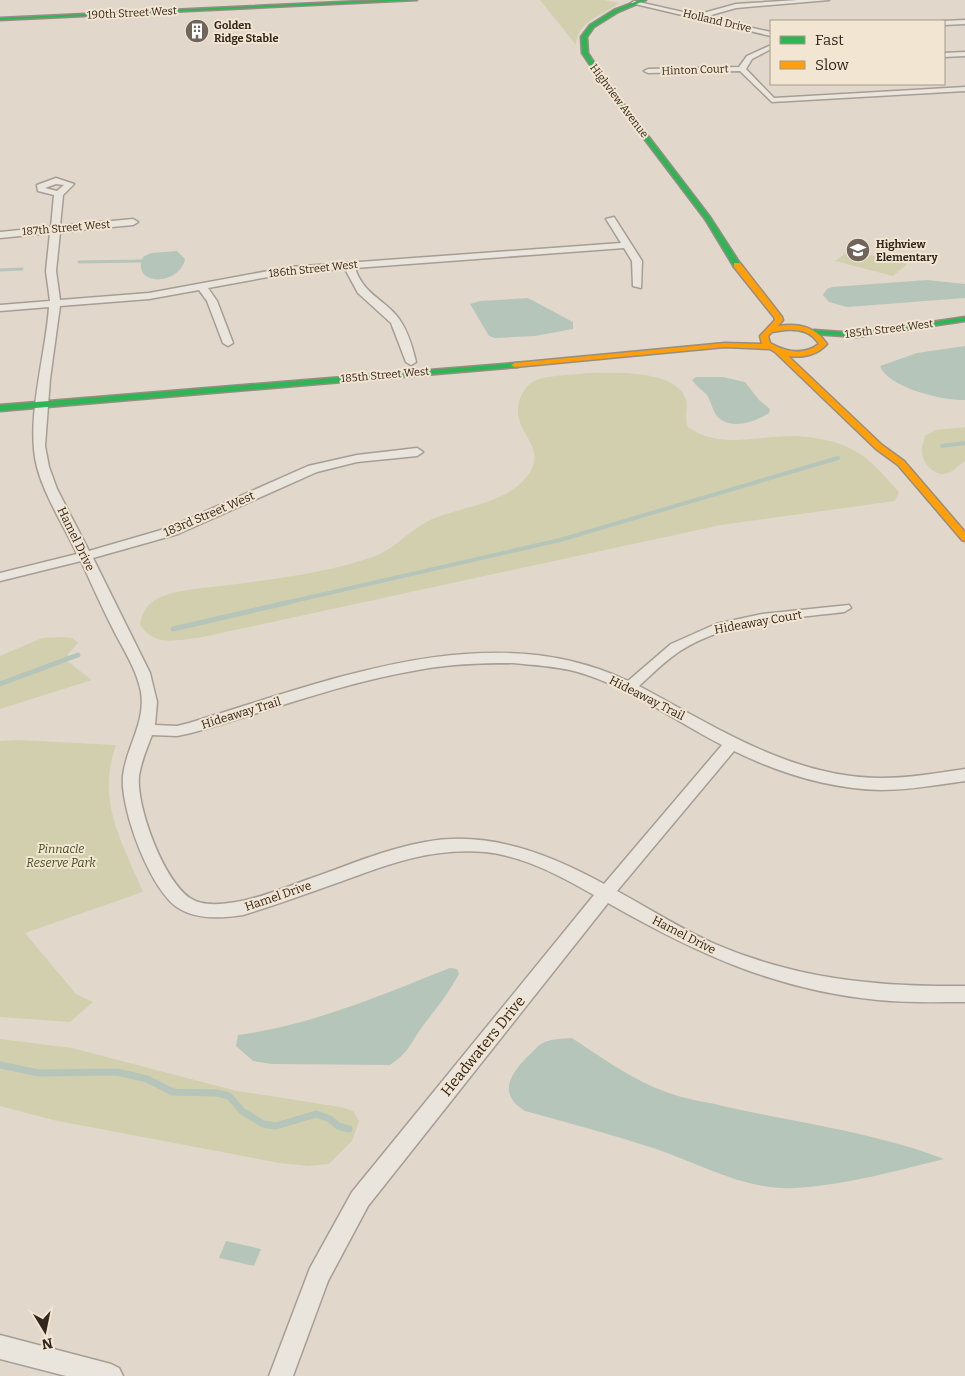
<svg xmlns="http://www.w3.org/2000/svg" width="965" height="1376" font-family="Bitter,serif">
	<rect width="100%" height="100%" fill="#e1d8cb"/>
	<g fill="#d2cfae">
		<path d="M540,0h64l15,3c-16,13 -42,17 -43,42z"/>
		<polygon points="850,250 907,264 893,276 835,261"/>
		<path d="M588,373c24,0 85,-4 97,24 5,9 -2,19 3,30 31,23 72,8 108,9 18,1 43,5 59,15 18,10 30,26 44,41l-4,9 -174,24 -523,113c-23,2 -43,9 -58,-13 1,-11 8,-22 18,-27 21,-9 48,-10 71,-13 47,-6 95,-12 141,-27 23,-7 38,-27 60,-38 31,-14 76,-15 98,-45 17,-24 -4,-36 -9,-56 -4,-15 4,-35 20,-40 15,-4 33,-4 49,-6z"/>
		<path d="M965,427v34c-6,4 -13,12 -20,13 -11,2 -23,-12 -23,-22 -1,-5 2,-11 3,-16l10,-6z"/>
		<polygon points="62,637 72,638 78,643 68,654 67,661 92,680 0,709 0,656 42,638"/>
		<path d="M18,740l98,5c-20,57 6,96 27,147l-118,41 51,61 17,8 -23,20 -70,-5v-276z"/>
		<polygon points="0,1039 72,1048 237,1091 341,1107 353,1111 359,1121 352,1141 329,1164 308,1166 279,1163 53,1120 0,1106"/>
	</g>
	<g fill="#b6c5ba">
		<path d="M177,251l8,8c-5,27 -55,28 -42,-2l8,-4z"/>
		<polygon points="927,280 965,284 965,298 847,307 829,302 823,295 827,289 832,287"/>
		<polygon points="528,298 573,322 573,329 535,336 495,338 489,336 470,304 480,301"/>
		<path d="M965,346v54c-21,1 -77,-12 -85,-34l37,-13z"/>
		<path d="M696,377h27l22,5 14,18 11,9 -1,4c-13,9 -39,18 -52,3 -5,-6 -6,-16 -11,-22 -5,-5 -10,-8 -14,-14z"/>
		<path d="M450,968l7,1 2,5c-11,20 -20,31 -34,49 -15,19 -13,27 -35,42l-118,-1 -19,-3 -17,-15 2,-11c75,-10 143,-40 212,-67z"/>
		<path d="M572,1038c33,22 65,45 103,57 15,5 32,7 48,11 74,17 150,26 221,53 -49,12 -99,26 -149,29 -49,3 -94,-24 -139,-39 -43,-14 -87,-26 -131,-38 -27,-17 -16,-35 2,-54 5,-4 9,-10 14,-13 10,-6 21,-5 31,-6z"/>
		<polygon points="226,1241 261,1249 254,1266 219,1258"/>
	</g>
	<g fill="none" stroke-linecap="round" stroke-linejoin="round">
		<g stroke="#b6c5ba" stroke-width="3">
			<polyline points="79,262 141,261"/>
			<polyline points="0,270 22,269"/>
		</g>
		<g stroke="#b6c5ba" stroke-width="4">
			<polyline points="942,446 965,443"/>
			<polyline points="285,603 560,540 838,458"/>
		</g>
		<g stroke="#b6c5ba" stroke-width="5">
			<polyline points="173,629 290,602"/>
			<polyline points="0,684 78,655"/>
		</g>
		<polyline stroke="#b6c5ba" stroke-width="7" points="0,1065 39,1073 117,1072 147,1079 173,1092 217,1093 229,1096 242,1111 263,1124 276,1126 316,1114 330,1119 338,1126 349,1129"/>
		<g stroke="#a69e95" stroke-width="3">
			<g id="street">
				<polygon points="798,0 829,0 736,8 704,17 771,32 771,36 631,3 634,1 696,15 736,4"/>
				<polygon points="965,20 965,24 944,25 943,21"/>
				<polygon points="771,45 771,49 752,59 746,69 774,98 965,87 965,91 772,102 740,71 648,73 644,71 648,69 739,67 747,56"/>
				<polygon points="965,52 965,56 944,57 944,53"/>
				<path d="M56,178l18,6 -11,11 -3,31 73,-7 5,3 -5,3 -73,7 -4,39 4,29 89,-7 141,-26 331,-24 -15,-24 8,-2 28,44 -1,27 -8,-2 -1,-25 -8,-13 -269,20c8,25 25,29 41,47 11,13 16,30 20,47l-5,3 -5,-3 -15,-39 -33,-30 -13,-24 -55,4 -82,15 9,13 16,42 -5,3 -5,-3 -16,-42 -8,-11 -50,9 -89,7 -10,73 -5,67 4,21 8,22 32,62 79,-23 140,-62 49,-11 60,-7 6,4 -6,4 -60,6 -40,10 -139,62 -85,24 57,115 7,29 -2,23 22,1 12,-3c137,-41 299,-109 439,-42l43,-37 45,-20 46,-10 87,-9 2,3 -7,4c-55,7 -116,8 -164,39 -15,10 -28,23 -41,35 77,41 153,92 243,92 28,0 56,-5 83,-9v12c-28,4 -56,9 -84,9 -50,-1 -102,-17 -147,-39l-117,140c33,18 64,38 98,53 82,35 161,43 250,42v16c-29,0 -58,1 -87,-2 -103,-10 -182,-47 -270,-97l-240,303 -40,75 -35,95h-24l41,-108 42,-76 242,-297c-33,-19 -70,-39 -109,-43 -46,-4 -85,8 -126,23 -39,14 -77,28 -116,40 -21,3 -44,5 -63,-6 -29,-16 -60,-100 -57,-133 3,-29 23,-53 18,-84 -4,-21 -16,-40 -26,-59 -12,-23 -23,-48 -34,-72l-81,20v-8l77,-19c-13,-28 -32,-57 -40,-87 -12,-46 9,-113 12,-160l-49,4v-6l50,-4 -4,-30 4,-38 -50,5v-6l51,-5 3,-32 -16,-4 -1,-6zM56,184l8,1 -7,6 -12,-3zM513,663c20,2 41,3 61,8 53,14 99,49 148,74l-118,139c-55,-30 -116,-54 -179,-42 -39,7 -76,23 -113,36 -24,8 -50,20 -76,24 -14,2 -33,5 -46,-4 -26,-17 -54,-91 -51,-122 2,-14 8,-28 13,-41l25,1 14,-3c76,-21 149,-50 227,-63 31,-6 63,-7 95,-7z"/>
				<polygon points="0,1335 111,1364 119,1368 123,1376 66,1376 0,1359"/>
			</g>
		</g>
		<g stroke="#968d84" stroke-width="3">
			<g id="fast">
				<polygon points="384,0 417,0 0,20 0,18"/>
				<polygon points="640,0 646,0 618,12 594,27 587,37 588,53 606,81 710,217 741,265 740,267 734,267 705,219 602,83 582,53 581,37 590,25 614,10"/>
				<polygon points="965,317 965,321 857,337 814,334 810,332 814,330 857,333"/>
				<polygon points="515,363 518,363 518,367 0,411 0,405"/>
			</g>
		</g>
		<g stroke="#968d84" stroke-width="3">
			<path id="slow" d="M734,263h6l42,54 1,3 -5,6c20,-3 37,0 49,18 -10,11 -24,14 -39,12l94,89 22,16 61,71v9l-3,-1 -64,-75 -22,-16 -101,-97 -5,-3 -45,-2 -210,20 -4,-2 4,-2 210,-20 37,1 -2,-8 15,-16 -1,-3 -40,-50zM785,330c14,-1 26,1 34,14 -16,12 -33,8 -49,-1l-2,-7 4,-4z"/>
		</g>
		<use href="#street" fill="#e9e4dc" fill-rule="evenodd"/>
		<use href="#fast" fill="#30b455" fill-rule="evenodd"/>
		<use href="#slow" fill="#ff9f0a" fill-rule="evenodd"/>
	</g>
	<defs>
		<g id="building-disc" transform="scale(1.25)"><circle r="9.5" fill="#70645b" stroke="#f2e5d1"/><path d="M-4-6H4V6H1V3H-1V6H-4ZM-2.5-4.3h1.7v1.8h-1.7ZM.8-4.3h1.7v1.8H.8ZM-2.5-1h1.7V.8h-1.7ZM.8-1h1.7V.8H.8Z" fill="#fff"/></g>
		<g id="school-disc" transform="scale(1.25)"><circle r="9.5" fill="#70645b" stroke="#f2e5d1"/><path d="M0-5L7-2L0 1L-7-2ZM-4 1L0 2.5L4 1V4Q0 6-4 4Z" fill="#fff"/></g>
	</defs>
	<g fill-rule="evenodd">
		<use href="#building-disc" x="197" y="31"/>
		<use href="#school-disc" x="858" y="250"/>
	</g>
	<g text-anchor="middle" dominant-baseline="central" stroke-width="4" stroke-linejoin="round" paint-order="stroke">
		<g font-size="11" fill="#33261e" stroke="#f2e5d1">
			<text transform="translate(132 13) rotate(-3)">190th Street West</text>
			<text transform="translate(717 21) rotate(13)">Holland Drive</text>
			<text transform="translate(695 70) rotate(-2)">Hinton Court</text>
			<text transform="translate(619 101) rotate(53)">Highview Avenue</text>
			<text transform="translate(66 228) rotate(-5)">187th Street West</text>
			<text transform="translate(313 269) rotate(-6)">186th Street West</text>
			<text transform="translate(889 329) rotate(-7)">185th Street West</text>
			<text transform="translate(385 375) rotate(-5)">185th Street West</text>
		</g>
		<g font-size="11" font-weight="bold" fill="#33261e" stroke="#f2e5d1" text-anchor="start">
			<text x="214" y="25">Golden<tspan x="214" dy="13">Ridge Stable</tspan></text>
			<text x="876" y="244">Highview<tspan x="876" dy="13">Elementary</tspan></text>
		</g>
		<g font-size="12" fill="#33261e" stroke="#f2e5d1">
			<text transform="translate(209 514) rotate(-23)">183rd Street West</text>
			<text transform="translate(76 539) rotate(64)">Hamel Drive</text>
			<text transform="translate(758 622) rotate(-10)">Hideaway Court</text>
			<text transform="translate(647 698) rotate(27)">Hideaway Trail</text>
			<text transform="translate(241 713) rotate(-17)">Hideaway Trail</text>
			<text transform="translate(278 896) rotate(-19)">Hamel Drive</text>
			<text transform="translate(684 935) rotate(27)">Hamel Drive</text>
		</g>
		<g font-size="12" font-style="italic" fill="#474e26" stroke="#f2e5d1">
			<text x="61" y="849">Pinnacle<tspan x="61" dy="14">Reserve Park</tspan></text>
		</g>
		<g font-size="15" fill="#33261e" stroke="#f2e5d1">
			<text transform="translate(483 1046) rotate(-51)">Headwaters Drive</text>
		</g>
	</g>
	<rect x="770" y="20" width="175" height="65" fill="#f2e5d1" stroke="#a69989"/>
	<rect x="780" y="36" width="25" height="8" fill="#30b455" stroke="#a69989"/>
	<text x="815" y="45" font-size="15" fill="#33261e">Fast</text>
	<rect x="780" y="61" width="25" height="8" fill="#ff9f0a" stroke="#a69989"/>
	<text x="815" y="70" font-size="15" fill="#33261e">Slow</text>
	<g transform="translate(45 1331) rotate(170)" stroke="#f2e5d1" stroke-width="4" paint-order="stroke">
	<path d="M0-4L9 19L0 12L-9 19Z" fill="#33261e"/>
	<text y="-8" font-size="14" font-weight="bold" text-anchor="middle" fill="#33261e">N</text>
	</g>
</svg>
